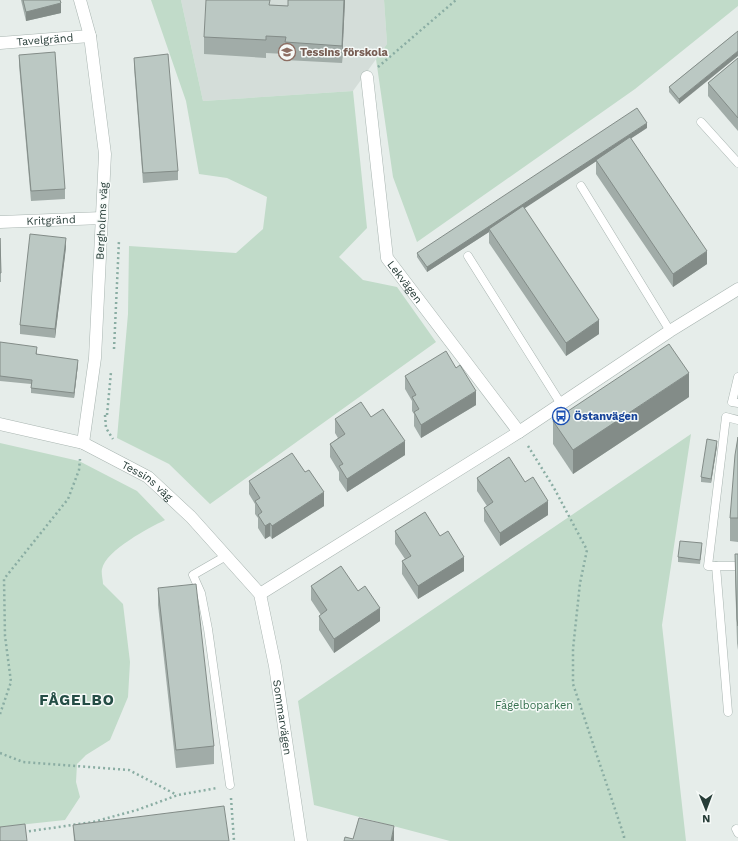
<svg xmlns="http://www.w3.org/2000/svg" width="738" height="841" font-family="'Work Sans',sans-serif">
	<rect width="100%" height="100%" fill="#e6edea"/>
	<polygon fill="#d4ddd9" points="181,0 384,0 387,44 353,91 203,101"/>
	<g fill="#c1dbc9">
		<polygon points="151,0 181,0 203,101 353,91 367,228 339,257 363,280 397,287 436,342 210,504 169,464 117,438 128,314 129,246 236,253 263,229 267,197 227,178 199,174 186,101"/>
		<polygon points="384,0 738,0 738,6 635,89 417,242 393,177 376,59 387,44"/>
		<polygon points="691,434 662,625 686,841 450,841 314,805 298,701"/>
		<path d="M0,443l79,18 58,30 28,29c-16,8 -59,30 -63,49 -1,4 1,11 1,15l20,20 7,58 -2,35 -18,43 -24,15 -9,9 -1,18 4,15 -15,23 -65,7z"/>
	</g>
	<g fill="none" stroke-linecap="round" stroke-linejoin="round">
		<g stroke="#a9b5b1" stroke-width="9">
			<g id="service">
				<polyline points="701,122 738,163"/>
				<polyline points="581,186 670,331"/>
				<polyline points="468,256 561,404"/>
				<polyline points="738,377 732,402 738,403"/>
				<polyline points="738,420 726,417 708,566 738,566"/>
				<polyline points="226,556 193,575 201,593 208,629 230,785"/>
				<polyline points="716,566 728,712"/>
				<polyline points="736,829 738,833"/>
			</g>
		</g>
		<g stroke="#a9b5b1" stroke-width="13">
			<g id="minor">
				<polyline points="80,0 90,36 105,154 95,358 83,443"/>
				<path id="s1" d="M0,43l90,-7"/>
				<path id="s2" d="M367,77l20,181 132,174"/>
				<path id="s3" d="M0,222l102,-4"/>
				<path id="s4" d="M0,424l83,19 65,34 43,40 69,77 15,72 26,175"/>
				<polyline points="260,594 519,432 670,331 738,289"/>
			</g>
		</g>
		<g stroke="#8aada3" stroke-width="2.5" stroke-dasharray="2 3" stroke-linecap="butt">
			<polyline points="378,67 456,0"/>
			<polyline points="114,349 119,240"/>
			<polyline points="105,415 106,428 113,439"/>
			<polyline points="107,415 111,372"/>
			<polyline points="528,446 554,488 587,550 580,583 573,649 573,684 624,836 624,841"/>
			<polyline points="0,714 11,682 5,636 4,579 68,499 79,470 80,459"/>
			<polyline points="0,753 23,762 129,770 177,795"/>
			<polyline points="231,798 234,841"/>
			<polyline points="24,832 93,822 137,810 178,795 217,788"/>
		</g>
		<use href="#service" stroke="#fff" stroke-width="8"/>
		<use href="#minor" stroke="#fff" stroke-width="12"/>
	</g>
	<g fill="#a1aca8">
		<polygon points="21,0 60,0 61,13 26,21"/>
		<polygon points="345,0 342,63 285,60 285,54 266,53 266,58 204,54 204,37 270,5 288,6"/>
		<polygon points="738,31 679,104 669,92 669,87"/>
		<polygon points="19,55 65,189 65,199 31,201 19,65"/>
		<polygon points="134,58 178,171 178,180 143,183 134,67"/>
		<polygon points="738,58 738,131 708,96 708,83"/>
		<polygon points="647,128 631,138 707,264 673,287 596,174 596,161 524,208 599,334 566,356 489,243 489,232 427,272 417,257 417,253"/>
		<polygon points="0,238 1,273 1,282 0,282"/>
		<polygon points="66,247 55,338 20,334 20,325"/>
		<polygon points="0,342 37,351 37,354 78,364 74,398 31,393 31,384 0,381"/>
		<polygon points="405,376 476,405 421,438 414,426 414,414 412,411 412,401 405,389"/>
		<polygon points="689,397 573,474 553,444 553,421"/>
		<polygon points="371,417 405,455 347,492 339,480 339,472 330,457 330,444 338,438 335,433 335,419"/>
		<polygon points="738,437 738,542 730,541 730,518"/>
		<polygon points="717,446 711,483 701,482 701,477"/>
		<polygon points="477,478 525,482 548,515 500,546 484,521 484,508 487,506 477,491"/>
		<polygon points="249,481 324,506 272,539 270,536 265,539 258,528 258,518 255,514 255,504 249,494"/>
		<polygon points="395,531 440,536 464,571 418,599 402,574 402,561 405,559 395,544"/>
		<polygon points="702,548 700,564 678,562 678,557"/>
		<polygon points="735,554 738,554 738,650 737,643 735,577"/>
		<polygon points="311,586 358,591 380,621 334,653 319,630 319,616 321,615 311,600"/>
		<polygon points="158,588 214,746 214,764 176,768 158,605"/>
		<polygon points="73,825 229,841 74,841"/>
	</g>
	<g fill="#838c88">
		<polygon points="344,0 345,0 342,63 342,46"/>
		<polygon points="61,3 61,13 26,21 26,12"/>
		<polygon points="738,51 738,56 679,104 679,99"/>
		<polygon points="647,123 647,128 490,231 489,229 489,232 427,272 427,267"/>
		<polygon points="66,238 66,247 55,338 55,329"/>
		<polygon points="707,251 707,264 673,287 673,274"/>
		<polygon points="599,320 599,334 566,356 566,343"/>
		<polygon points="78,360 78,364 74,398 74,393"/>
		<polygon points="689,373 689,397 573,474 573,450"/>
		<polygon points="476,391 476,405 421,438 421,425"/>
		<polygon points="405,441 405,455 347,492 347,479"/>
		<polygon points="717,441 717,446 711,483 711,479"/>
		<polygon points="324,492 324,506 272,539 272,526"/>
		<polygon points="548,501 548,515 500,546 500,533"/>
		<polygon points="270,523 270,536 265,539 265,526"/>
		<polygon points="464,557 464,571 418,599 418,586"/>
		<polygon points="380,608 380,621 334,653 334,639"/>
		<polygon points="394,826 394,841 391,841"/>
	</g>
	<g fill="#bbc8c3" stroke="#838c88">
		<polygon points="23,0 60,0 61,3 26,12"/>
		<polygon points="206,0 270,0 269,5 288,6 288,0 344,0 342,46 285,42 286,37 266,36 266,40 204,37"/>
		<polygon points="738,31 738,51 679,99 669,87"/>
		<polygon points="55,52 65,189 31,191 19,55"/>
		<polygon points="168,54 178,171 143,173 134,58"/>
		<polygon points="738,58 738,118 708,83"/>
		<polygon points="637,108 647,123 427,267 417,253"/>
		<polygon points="630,137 707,251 673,274 596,160"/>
		<polygon points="523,206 599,320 566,343 489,229"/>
		<polygon points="30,234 66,238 55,329 20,325"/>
		<polygon points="0,238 1,273 0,273"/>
		<polygon points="0,342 37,347 36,354 78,360 74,393 31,388 32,380 0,376"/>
		<polygon points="669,344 689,373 573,450 553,421"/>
		<polygon points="446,351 456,368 460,365 476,391 421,425 414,412 419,409 412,397 416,395 405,376"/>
		<polygon points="361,402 371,417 383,409 405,441 347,479 339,466 343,464 330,444 345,434 335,419"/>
		<polygon points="738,437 738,518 730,518 735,455"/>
		<polygon points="707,439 717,441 711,479 701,477"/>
		<polygon points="292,453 305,472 309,470 324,492 272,526 270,523 265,526 258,515 262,512 255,501 260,498 249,481"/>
		<polygon points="509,457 525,482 533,477 548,501 500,533 484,508 493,502 477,478"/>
		<polygon points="425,512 440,536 448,531 464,557 418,586 402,561 411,556 395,531"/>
		<polygon points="680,541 702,543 700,560 678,557"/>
		<polygon points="735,554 738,554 738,626 737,619"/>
		<polygon points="341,566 358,591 365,586 380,608 334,639 319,616 327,610 311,586"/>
		<polygon points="196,584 214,746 176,750 158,588"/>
		<polygon points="224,806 229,841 75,841 73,825"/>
		<polygon points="359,818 394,826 391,841 344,841 345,837 353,839"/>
		<polygon points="25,824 27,841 0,841 0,827"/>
	</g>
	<defs>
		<g id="school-ring" transform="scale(0.9)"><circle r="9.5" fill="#f6faf8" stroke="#8d6e63" stroke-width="1.5"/><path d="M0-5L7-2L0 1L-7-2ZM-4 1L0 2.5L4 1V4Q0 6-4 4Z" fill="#8d6e63"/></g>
		<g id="bus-ring" transform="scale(0.9)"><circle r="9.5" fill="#f6faf8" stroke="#1a4fb4" stroke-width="1.5"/><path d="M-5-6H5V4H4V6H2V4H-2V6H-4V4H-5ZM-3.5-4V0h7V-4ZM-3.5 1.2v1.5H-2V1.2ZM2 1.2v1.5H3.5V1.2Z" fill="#1a4fb4"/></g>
	</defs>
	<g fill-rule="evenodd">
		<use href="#school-ring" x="287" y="52"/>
		<use href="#bus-ring" x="561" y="416"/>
	</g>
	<g text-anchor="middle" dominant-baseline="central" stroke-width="3" stroke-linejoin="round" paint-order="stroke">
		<g font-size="11" fill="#273d38" stroke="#f6faf8">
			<text stroke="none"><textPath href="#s1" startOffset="45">Tavelgränd</textPath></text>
			<text stroke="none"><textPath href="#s3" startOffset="51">Kritgränd</textPath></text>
			<text transform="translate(102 221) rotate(-87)">Bergholms väg</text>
			<text stroke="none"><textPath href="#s2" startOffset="212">Lekvägen</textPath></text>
			<text stroke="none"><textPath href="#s4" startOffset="160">Tessins väg</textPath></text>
			<text stroke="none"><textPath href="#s4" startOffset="446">Sommarvägen</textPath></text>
		</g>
		<g font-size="11" font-weight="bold" fill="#785e54" stroke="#f6faf8" text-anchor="start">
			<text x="300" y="52">Tessins förskola</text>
		</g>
		<g font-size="11" font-weight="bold" fill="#164399" stroke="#f6faf8" text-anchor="start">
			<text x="574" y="416">Östanvägen</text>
		</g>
		<g font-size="11" fill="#35704e" stroke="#f6faf8">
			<text x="534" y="705">Fågelboparken</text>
		</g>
		<g font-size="15" font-weight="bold" letter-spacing="1" fill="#244d45" stroke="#f6faf8">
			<text x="77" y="700">FÅGELBO</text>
		</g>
	</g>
	<g transform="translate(706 809) rotate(179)" stroke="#f6faf8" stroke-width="3" paint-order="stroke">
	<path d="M0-3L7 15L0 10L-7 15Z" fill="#273d38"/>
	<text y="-6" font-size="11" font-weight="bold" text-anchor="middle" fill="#273d38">N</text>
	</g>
</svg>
